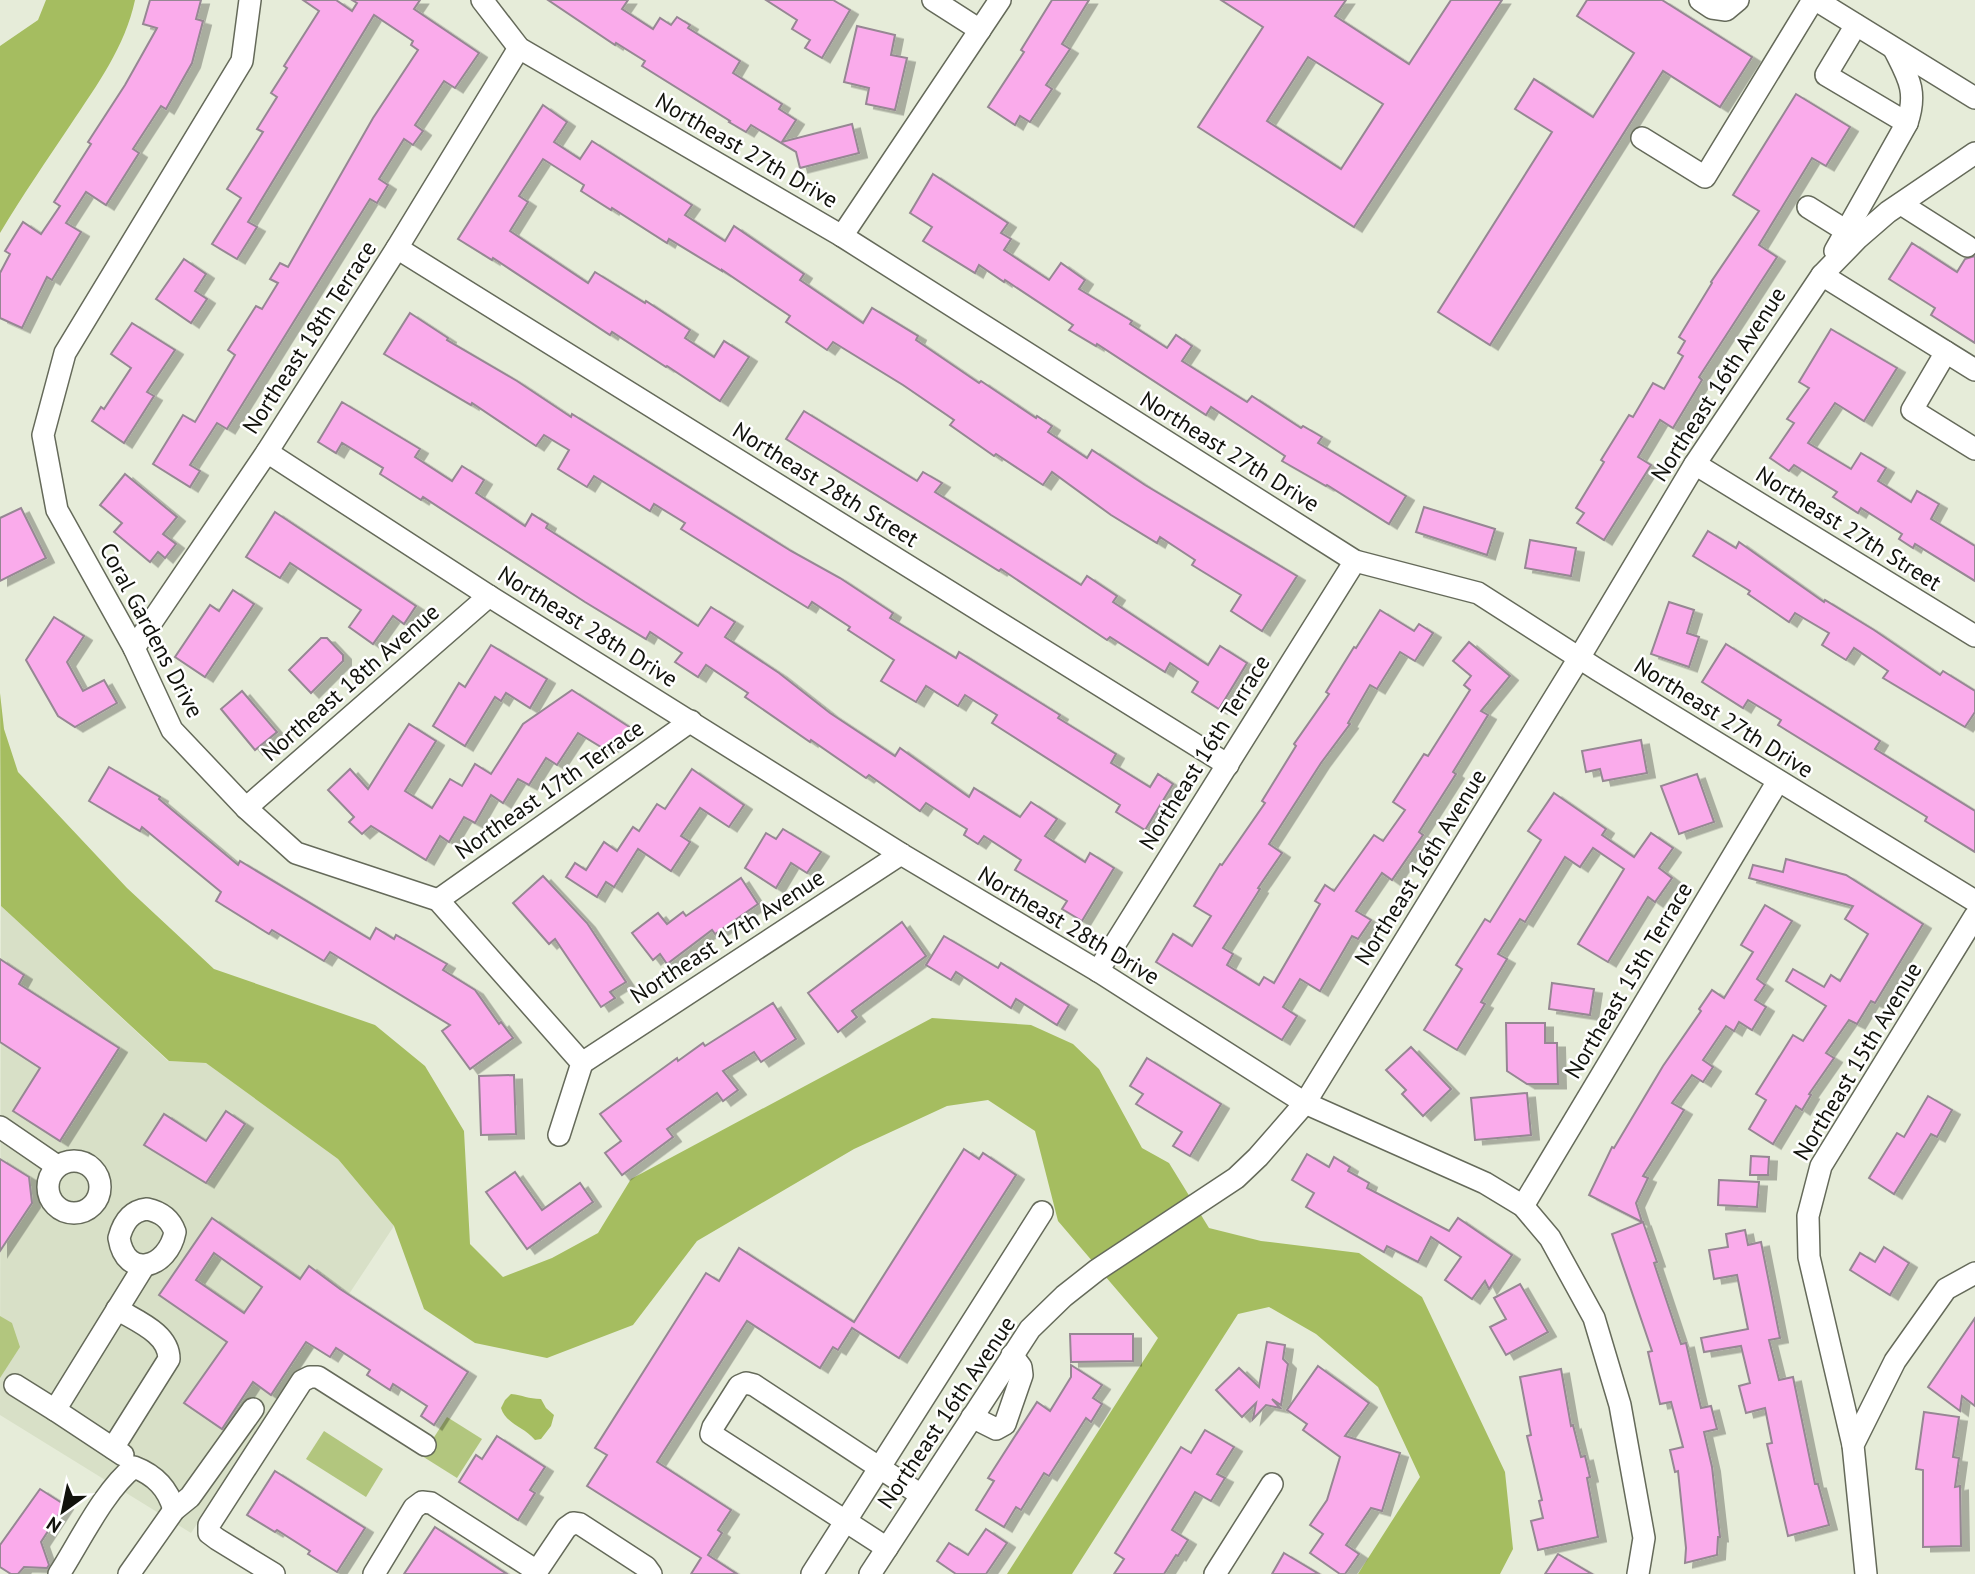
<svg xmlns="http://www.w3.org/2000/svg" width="1975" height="1574" font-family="'PT Sans',sans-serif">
	<defs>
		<filter id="shadow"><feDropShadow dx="8" dy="4.5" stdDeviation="0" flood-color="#0004"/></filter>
	</defs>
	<rect width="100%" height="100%" fill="#e6ecd9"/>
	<polygon fill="#d8e0c7" points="1,906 168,1061 206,1063 338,1159 394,1226 191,1533 0,1415"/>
	<g fill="#b2c67e">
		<polygon points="0,1316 12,1323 20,1347 0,1378"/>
		<polygon points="447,1417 482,1439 457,1478 422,1456"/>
		<polygon points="324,1431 383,1469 366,1497 306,1459"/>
	</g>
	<g fill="#a5bd60">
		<path d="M46,0h89c-10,47 -38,85 -64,124 -24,36 -49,72 -71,109v-187l38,-26z"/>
		<polygon points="0,693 4,729 18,772 127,888 214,969 375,1025 425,1066 464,1131 470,1244 503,1277 552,1258 598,1233 631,1179 932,1018 1031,1025 1073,1044 1099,1069 1142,1148 1169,1163 1209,1228 1261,1241 1359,1253 1422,1297 1505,1472 1513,1549 1500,1574 1358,1574 1420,1477 1378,1387 1316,1334 1269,1307 1238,1314 1072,1574 1007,1574 1158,1338 1058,1221 1035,1131 988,1100 947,1106 854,1149 697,1241 633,1325 547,1358 475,1343 424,1309 394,1226 338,1159 206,1063 169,1061 1,906"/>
		<path d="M511,1394c12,1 17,5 30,5l5,9 8,7 -3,11 -10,13 -6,1c-12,-14 -29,-16 -34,-32l4,-8z"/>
	</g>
	<g fill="#faabeb" stroke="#968793" stroke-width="2" fill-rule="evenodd" filter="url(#shadow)">
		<polygon points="150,0 201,0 196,19 203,21 192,63 166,109 161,106 133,149 139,153 106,205 86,192 66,223 81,232 52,280 47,277 22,328 0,318 0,273 10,254 5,251 23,222 41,234 60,206 54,202 91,144 88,142 125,85 157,28 143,24"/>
		<polygon points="303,0 336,0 352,11 357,3 352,0 420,0 414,9 479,53 455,88 444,81 415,125 423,131 413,145 404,139 379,179 388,185 377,203 370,199 227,429 217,423 190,465 200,471 190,487 153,464 183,415 195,422 235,355 228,350 256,306 262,309 278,283 270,279 280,263 288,267 373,118 418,50 411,45 413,41 374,15 248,222 257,227 237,259 212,244 241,198 227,189 263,132 257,129 277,97 271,93 287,68 284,66 319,11"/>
		<polygon points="548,0 628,0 622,9 653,29 660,18 671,25 677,17 690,25 688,28 740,61 733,73 782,104 779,109 796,120 782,142 852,124 859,153 800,168 796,152 751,125 746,132 729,122 730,121 642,66 645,61 616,43 615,45"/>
		<polygon points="766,0 833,0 850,10 822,58 805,48 810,40 792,29 797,20"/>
		<polygon points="1052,0 1089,0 1062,44 1070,49 1046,85 1052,89 1030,122 1020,116 1015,125 988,107 1024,52 1021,50"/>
		<path d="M1221,0h125l-11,16 74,48 42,-64h51l-148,227 -156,-100 65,-100zM1308,57l75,47 -42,65 -74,-48z"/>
		<polygon points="1587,0 1662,0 1752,57 1720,107 1663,71 1490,345 1438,312 1552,132 1515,109 1534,79 1593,117 1634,53 1577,16"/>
		<polygon points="857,26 895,35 891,55 907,58 895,110 866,104 869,88 844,82"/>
		<polygon points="1796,94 1850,127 1826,166 1812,158 1759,245 1777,257 1699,377 1702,380 1673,428 1660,420 1638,457 1651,465 1604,540 1577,523 1584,513 1576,508 1604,462 1601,460 1629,415 1633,417 1653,383 1664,389 1683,356 1678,353 1685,341 1679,337 1712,283 1711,282 1759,211 1733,195"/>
		<polygon points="543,105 567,122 554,142 580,159 592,141 692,205 685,215 725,241 734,226 804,274 800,280 863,323 872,308 918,336 916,340 979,383 981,381 1036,418 1037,416 1052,426 1048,432 1087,458 1092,450 1145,485 1297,576 1262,631 1231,611 1241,595 1192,565 1195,560 1160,537 1157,543 1111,515 1052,472 1043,485 996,454 994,456 950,425 954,420 903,385 833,342 827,350 786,322 790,316 722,270 722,271 669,239 667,243 612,208 611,210 581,191 584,185 543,159 519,196 528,202 510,231 588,283 595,272 645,303 646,301 690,330 685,338 714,357 724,341 749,357 720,401 667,366 666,367 612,332 610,335 493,258 492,260 458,239"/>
		<polygon points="933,174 1008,223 1001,233 1011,239 1004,250 1049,280 1061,263 1085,280 1079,289 1132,321 1130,324 1167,348 1176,335 1192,346 1182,361 1247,402 1252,396 1301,428 1303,426 1322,437 1318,443 1406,496 1389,524 1327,485 1326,486 1282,461 1285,456 1211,407 1206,415 1097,344 1096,346 1069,330 1073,325 1005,280 1004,282 979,265 975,273 923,241 932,227 910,213"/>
		<polygon points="1912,243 1957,272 1965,259 1975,256 1975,343 1931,315 1935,308 1889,279"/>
		<polygon points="184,259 206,274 195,291 207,299 191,323 156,299"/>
		<polygon points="410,313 448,338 447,340 517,381 571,417 572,414 791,551 840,578 893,613 890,618 956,658 959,652 1060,715 1058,718 1116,754 1111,763 1150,787 1158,774 1173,784 1145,830 1116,812 1120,805 992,723 997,715 965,695 958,706 926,686 916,702 881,681 894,660 848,630 850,627 812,602 808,608 771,585 681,529 685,523 654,504 650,511 594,476 587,487 558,469 569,450 544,435 536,446 472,403 471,405 384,354"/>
		<polygon points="132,323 175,350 147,392 154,396 124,443 92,421 101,407 104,409 131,368 111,354"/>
		<polygon points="1831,329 1897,368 1864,421 1835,403 1808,443 1851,469 1861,453 1886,468 1878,481 1911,502 1917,491 1939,504 1931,519 1975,546 1975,581 1915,544 1913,548 1899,539 1902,534 1861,508 1858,513 1833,497 1837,492 1794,465 1789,471 1770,458 1794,423 1787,419 1809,388 1799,382"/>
		<polygon points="342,402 420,449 415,457 452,481 462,466 484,480 476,493 525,526 532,514 548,524 546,528 698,626 711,607 735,622 725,637 779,673 830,713 895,756 900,748 969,797 974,788 1020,817 1031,802 1057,819 1045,836 1085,862 1090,853 1114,868 1082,921 1062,909 1067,901 1015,870 1021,860 984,836 978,844 964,835 967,829 926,803 920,811 869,775 866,778 811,740 810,742 745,697 748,693 706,665 698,677 675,662 682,653 650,632 646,639 585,602 423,497 421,500 380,474 383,468 342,443 336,453 318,442"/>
		<polygon points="804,411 917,481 923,472 942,483 935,492 1081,585 1087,576 1117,596 1113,602 1208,665 1220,646 1247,663 1219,709 1192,692 1198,682 1170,663 1165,672 1110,637 1107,640 1001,569 999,571 786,439"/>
		<polygon points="125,474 177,517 163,534 176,544 165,558 158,552 150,562 114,532 122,523 100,505"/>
		<polygon points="1424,507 1495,529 1487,555 1416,532"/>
		<polygon points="21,508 46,558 0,581 0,518"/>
		<polygon points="275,512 416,606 404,624 393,616 373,644 349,627 361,610 290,563 280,578 246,557"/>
		<polygon points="1708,531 1736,548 1739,542 1824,602 1825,600 1874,630 1940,675 1943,671 1975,691 1975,712 1965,727 1883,678 1888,671 1854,648 1846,660 1822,645 1829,633 1795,613 1789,622 1748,594 1750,591 1693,556"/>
		<polygon points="1530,540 1576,548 1571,576 1525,568"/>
		<polygon points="233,590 254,604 205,677 175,657 210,605 219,611"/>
		<polygon points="1669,602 1694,610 1687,633 1699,637 1689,667 1651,654"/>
		<polygon points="1380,610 1414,631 1419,624 1433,633 1415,661 1400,652 1377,689 1370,685 1348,723 1350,724 1321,763 1269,844 1282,853 1258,888 1260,889 1223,948 1233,954 1227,965 1259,985 1264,977 1274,983 1320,904 1315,901 1325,885 1334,891 1374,835 1383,841 1405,810 1393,802 1424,754 1428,756 1470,690 1464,685 1471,676 1453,661 1469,642 1510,676 1481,711 1488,715 1453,772 1456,774 1419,832 1423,835 1392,880 1382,873 1356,911 1371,920 1358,939 1352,936 1320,991 1300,979 1283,1007 1297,1016 1282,1040 1156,962 1173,934 1192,946 1211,916 1194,906 1220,864 1222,865 1265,803 1262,801 1296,746 1294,744 1329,694 1326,692 1354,647 1356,648"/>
		<polygon points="54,617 84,636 67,662 83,691 104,680 117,703 75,727 58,716 26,660"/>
		<polygon points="321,638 327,638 343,655 343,661 311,693 289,670"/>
		<polygon points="1726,644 1880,741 1875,749 1975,811 1975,852 1925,821 1927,817 1778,725 1781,720 1748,700 1743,708 1702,682"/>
		<polygon points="491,645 547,679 530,708 506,693 501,701 495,697 465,746 433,726 459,683 465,687"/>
		<polygon points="572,690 634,730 606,750 578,733 557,765 546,758 529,785 518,779 503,803 491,795 475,823 464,817 449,842 440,836 426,860 371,826 362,834 349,822 354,817 328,790 350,769 368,789 409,724 436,741 405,791 432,808 450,779 462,786 475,764 491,774 523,724"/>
		<polygon points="242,691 277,732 255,750 221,709"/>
		<polygon points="1641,740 1647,773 1603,781 1600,769 1586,772 1582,751"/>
		<polygon points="109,767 160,797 159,799 238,865 240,861 370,939 376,928 394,939 396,935 447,964 443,970 475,990 499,1024 501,1022 513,1038 470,1069 442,1031 450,1025 330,952 324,961 272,930 269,934 216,901 221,892 142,827 140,831 89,801"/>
		<polygon points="692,769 744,805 729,827 700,808 681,836 690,842 671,871 638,849 614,887 606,882 597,897 566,877 575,863 586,870 604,842 617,851 633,827 639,831 657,804 665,809"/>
		<polygon points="1697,774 1714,822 1679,834 1661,786"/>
		<polygon points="1554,793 1606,829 1602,835 1634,857 1651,833 1673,848 1659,868 1672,878 1655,902 1648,897 1608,962 1578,944 1624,869 1593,848 1580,867 1565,857 1525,922 1520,919 1498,954 1507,959 1481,1002 1485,1004 1457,1050 1424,1030 1462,969 1456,965 1485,919 1490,922 1541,840 1528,831"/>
		<polygon points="783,829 821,852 807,873 791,863 776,888 745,868 766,833 776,839"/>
		<polygon points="1786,859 1846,875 1923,924 1875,1003 1871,1001 1857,1024 1849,1020 1826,1053 1834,1058 1809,1094 1811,1095 1802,1110 1796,1106 1773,1144 1749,1129 1766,1100 1756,1094 1793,1035 1803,1041 1826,1006 1786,981 1793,969 1824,987 1831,975 1840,981 1868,934 1845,919 1853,906 1749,878 1753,865 1783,872"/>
		<polygon points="543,876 587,923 626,982 610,992 615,998 601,1007 555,939 549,944 513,903"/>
		<polygon points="741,878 758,904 715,934 712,930 667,964 660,954 653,960 632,933 658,913 667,924 683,912 686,916"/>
		<polygon points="1765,905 1792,921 1757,979 1765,985 1755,1000 1766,1007 1752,1030 1739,1022 1734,1031 1726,1026 1703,1060 1713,1067 1703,1082 1692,1075 1672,1103 1684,1110 1643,1176 1648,1178 1636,1203 1642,1222 1589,1195 1612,1147 1614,1148 1663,1066 1701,1011 1699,1009 1712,990 1724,998 1753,952 1741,945"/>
		<polygon points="902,922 926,956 852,1011 857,1017 838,1032 808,993"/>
		<polygon points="944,936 998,968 1001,963 1069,1005 1057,1025 1016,999 1011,1008 956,972 951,980 926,965"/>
		<polygon points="0,959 24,975 19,984 119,1048 60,1141 13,1111 40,1068 0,1042"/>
		<polygon points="1552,983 1594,989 1590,1015 1549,1009"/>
		<polygon points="773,1003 796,1039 761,1062 754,1052 723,1071 738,1090 723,1101 717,1093 667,1129 673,1137 622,1175 605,1153 621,1141 600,1114 677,1058 678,1061 703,1043 705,1046"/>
		<polygon points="1506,1023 1545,1023 1545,1043 1557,1043 1558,1084 1527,1084 1507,1071"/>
		<polygon points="1411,1047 1451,1089 1423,1116 1402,1094 1406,1090 1386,1070"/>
		<polygon points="1147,1058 1221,1104 1190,1156 1173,1146 1182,1132 1136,1104 1143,1094 1130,1086"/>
		<polygon points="514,1075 516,1134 481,1135 479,1076"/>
		<polygon points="1527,1093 1531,1135 1475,1140 1471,1098"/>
		<polygon points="1928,1096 1952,1110 1937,1137 1931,1134 1894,1194 1869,1178 1897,1133 1904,1137"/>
		<polygon points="226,1111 245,1124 206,1183 144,1145 164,1114 206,1141"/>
		<polygon points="964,1149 979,1159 983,1153 1016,1175 899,1358 852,1328 838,1350 833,1347 820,1368 747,1321 657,1462 731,1510 718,1530 722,1533 708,1555 737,1574 691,1574 701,1558 587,1486 607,1455 595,1448 706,1273 719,1281 739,1248 854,1322"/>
		<polygon points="1307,1154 1329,1167 1334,1157 1350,1167 1348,1171 1369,1183 1367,1188 1449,1231 1458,1218 1512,1255 1489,1289 1485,1281 1472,1299 1445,1280 1461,1257 1431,1237 1418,1262 1387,1246 1384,1252 1306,1207 1314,1193 1292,1180"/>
		<polygon points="1751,1156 1769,1157 1768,1175 1750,1175"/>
		<polygon points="0,1159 29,1177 32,1203 0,1251"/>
		<polygon points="515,1172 542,1210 580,1183 593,1202 527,1249 486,1192"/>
		<polygon points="1719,1180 1759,1182 1757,1207 1718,1205"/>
		<path d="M212,1218l88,61 9,-13 31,23 128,83 -34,53 -13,-9 6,-10 -34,-22 -3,6 -23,-15 3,-5 -34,-22 -6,9 -24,-15 -35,53 -18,-13 -31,47 -38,-26 43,-61 -68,-47zM214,1253l48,34 -18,26 -48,-33z"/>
		<polygon points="1643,1222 1657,1262 1654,1263 1681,1344 1686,1343 1701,1408 1711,1406 1717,1429 1704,1432 1712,1467 1720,1537 1718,1537 1717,1555 1685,1563 1686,1548 1678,1471 1675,1472 1670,1450 1683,1447 1671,1402 1660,1404 1648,1352 1652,1351 1612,1234"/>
		<polygon points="1745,1230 1748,1245 1761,1242 1780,1338 1769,1340 1779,1380 1793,1377 1815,1484 1818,1484 1829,1525 1788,1536 1767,1444 1772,1443 1765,1408 1746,1413 1739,1386 1750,1383 1741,1346 1704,1352 1701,1338 1748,1329 1737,1275 1714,1279 1709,1250 1728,1247 1726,1234"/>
		<polygon points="1884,1247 1909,1263 1890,1295 1850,1270 1860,1253 1875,1262"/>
		<polygon points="1520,1284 1548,1332 1506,1355 1490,1327 1506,1319 1494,1298"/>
		<polygon points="1975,1318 1975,1406 1962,1396 1960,1411 1928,1387"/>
		<polygon points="1070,1334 1133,1334 1133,1361 1071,1362"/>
		<polygon points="1267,1342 1285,1345 1283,1359 1288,1364 1281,1405 1272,1399 1280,1408 1266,1405 1253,1419 1256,1403 1242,1417 1216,1390 1239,1368 1259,1387"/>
		<polygon points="1071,1365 1102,1385 1093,1398 1102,1404 1091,1422 1086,1418 1049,1476 1044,1473 1021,1510 1016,1507 1004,1527 976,1510 994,1481 988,1478 1037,1402 1050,1411 1071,1377"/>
		<polygon points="1318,1366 1369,1403 1345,1436 1400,1453 1382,1511 1371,1508 1346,1545 1359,1554 1345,1574 1340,1574 1310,1553 1323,1534 1310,1525 1327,1500 1340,1457 1303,1430 1307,1424 1287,1410"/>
		<polygon points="1561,1369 1571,1426 1573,1425 1581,1457 1585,1456 1590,1477 1587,1478 1598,1537 1538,1550 1531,1521 1543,1518 1539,1501 1542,1500 1527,1436 1531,1435 1520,1377"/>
		<polygon points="1924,1412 1959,1417 1953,1457 1959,1458 1955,1487 1960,1486 1961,1546 1923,1547 1923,1470 1916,1469"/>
		<polygon points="1205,1430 1234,1447 1217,1474 1225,1478 1211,1501 1195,1492 1172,1530 1188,1540 1178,1556 1176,1555 1164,1574 1114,1574 1124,1559 1115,1553 1181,1447 1191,1453"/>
		<polygon points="497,1436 545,1467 530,1490 535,1493 518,1520 459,1482 476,1455 482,1459"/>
		<polygon points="275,1471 365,1528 337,1572 308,1554 310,1551 277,1530 275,1532 247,1515"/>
		<polygon points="40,1489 65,1505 41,1542 49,1565 47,1568 24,1567 18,1574 11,1574 0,1567 0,1545"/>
		<polygon points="435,1527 507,1574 404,1574"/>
		<polygon points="986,1529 1007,1543 986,1574 956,1574 937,1561 949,1543 968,1555"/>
		<polygon points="1284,1553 1319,1574 1272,1574"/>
		<polygon points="1558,1554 1592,1574 1545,1574"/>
	</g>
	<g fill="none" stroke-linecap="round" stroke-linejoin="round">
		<g stroke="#656a5a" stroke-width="24">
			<g id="minor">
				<polyline points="250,0 242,61 65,353 43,435 57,510 134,648 172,730 246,808 296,853 438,900 582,1063 559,1135"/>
				<polyline points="482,0 519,48 842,236 1355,561 1478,593 1598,670 1975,901"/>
				<polyline points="933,0 980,30"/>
				<polyline points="1700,0 1712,8 1726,10 1738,0"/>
				<polyline points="1816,0 1975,98"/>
				<polyline points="1856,25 1826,75 1907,123"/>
				<polyline points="1642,138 1705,177 1813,0"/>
				<polyline points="1901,204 1967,246"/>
				<polyline points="1808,207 1856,237"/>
				<polyline points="842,236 1000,0"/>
				<polyline points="397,248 1228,765"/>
				<path d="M1835,251l72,-128c11,-32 1,-46 -13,-74"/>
				<polyline points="1822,275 1975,370"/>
				<polyline points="1946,352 1912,410 1975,449"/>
				<polyline points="267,452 489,596 901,854 1098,971 1305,1103 1485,1183 1523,1206 1550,1238 1594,1318 1620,1405 1644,1538 1638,1574"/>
				<polyline points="1695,464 1975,636"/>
				<polyline points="134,648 267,452 397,248 519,48"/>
				<polyline points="246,808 489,596"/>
				<polyline points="438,900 691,721"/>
				<polyline points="1098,971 1355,561"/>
				<polyline points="582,1063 901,854"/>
				<polyline points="0,1127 57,1166"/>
				<circle cx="74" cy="1187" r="26"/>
				<polyline points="1523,1206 1778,781"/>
				<path d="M147,1209c14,3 23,9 28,23 -7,36 -49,49 -56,6 4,-15 11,-27 28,-29z"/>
				<polyline points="15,1385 55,1410 144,1266"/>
				<polyline points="55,1410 123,1455"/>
				<polyline points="972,1417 996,1429 1005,1424 1022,1375 1021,1367 1012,1355"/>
				<polyline points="1853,1445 1809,1257 1808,1216 1821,1166 1975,916"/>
				<path d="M113,1448l56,-89c0,-26 -33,-38 -52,-50"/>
				<polyline points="887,1548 711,1434 713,1427 739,1386 746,1383 754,1385 921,1495"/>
				<path d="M59,1574c20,-31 46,-85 75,-107 21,8 34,21 40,43"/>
				<polyline points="129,1574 174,1510 190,1497 253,1409"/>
				<polyline points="274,1574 217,1539 209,1533 209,1525 302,1381 310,1377 318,1377 425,1445"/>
				<polyline points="374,1574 414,1508 422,1502 431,1503 537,1571 566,1528 573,1523 580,1524 646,1567 651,1574"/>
				<polyline points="812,1574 1042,1212"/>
				<polyline points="870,1574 1030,1329 1064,1296 1097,1270 1236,1178 1258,1157 1305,1103 1579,658 1695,464 1822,275 1858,238 1888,212 1975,153"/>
				<polyline points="1215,1574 1272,1484"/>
				<polyline points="1866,1574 1853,1445 1895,1361 1946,1289 1975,1273"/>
			</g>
		</g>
		<use href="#minor" stroke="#fff" stroke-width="21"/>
	</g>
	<g text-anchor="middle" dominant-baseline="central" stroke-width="5" stroke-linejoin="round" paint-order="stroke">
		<g font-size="23" fill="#11120c" stroke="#fff">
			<text transform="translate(747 150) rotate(30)">Northeast 27th Drive</text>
			<text transform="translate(309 337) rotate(-57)">Northeast 18th Terrace</text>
			<text transform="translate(1718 384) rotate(-57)">Northeast 16th Avenue</text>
			<text transform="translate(1230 451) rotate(32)">Northeast 27th Drive</text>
			<text transform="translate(826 484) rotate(32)">Northeast 28th Street</text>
			<text transform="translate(1849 528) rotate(32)">Northeast 27th Street</text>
			<text transform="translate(588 626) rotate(32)">Northeast 28th Drive</text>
			<text transform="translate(152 630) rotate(62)">Coral Gardens Drive</text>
			<text transform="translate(350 682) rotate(-41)">Northeast 18th Avenue</text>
			<text transform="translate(1724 717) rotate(32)">Northeast 27th Drive</text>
			<text transform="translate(1204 752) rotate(-58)">Northeast 16th Terrace</text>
			<text transform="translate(549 789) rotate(-35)">Northeast 17th Terrace</text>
			<text transform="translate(1420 867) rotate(-58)">Northeast 16th Avenue</text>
			<text transform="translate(1069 925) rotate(31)">Northeast 28th Drive</text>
			<text transform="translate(727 936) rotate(-33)">Northeast 17th Avenue</text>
			<text transform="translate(1628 980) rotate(-59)">Northeast 15th Terrace</text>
			<text transform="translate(1857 1061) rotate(-59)">Northeast 15th Avenue</text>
			<text transform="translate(946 1412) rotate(-56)">Northeast 16th Avenue</text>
		</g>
	</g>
	<g transform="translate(63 1511) rotate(213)" stroke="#ffffff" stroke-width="5" paint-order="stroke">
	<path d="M0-5L12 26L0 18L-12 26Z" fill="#11120c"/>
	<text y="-10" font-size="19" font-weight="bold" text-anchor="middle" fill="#11120c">N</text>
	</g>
</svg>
